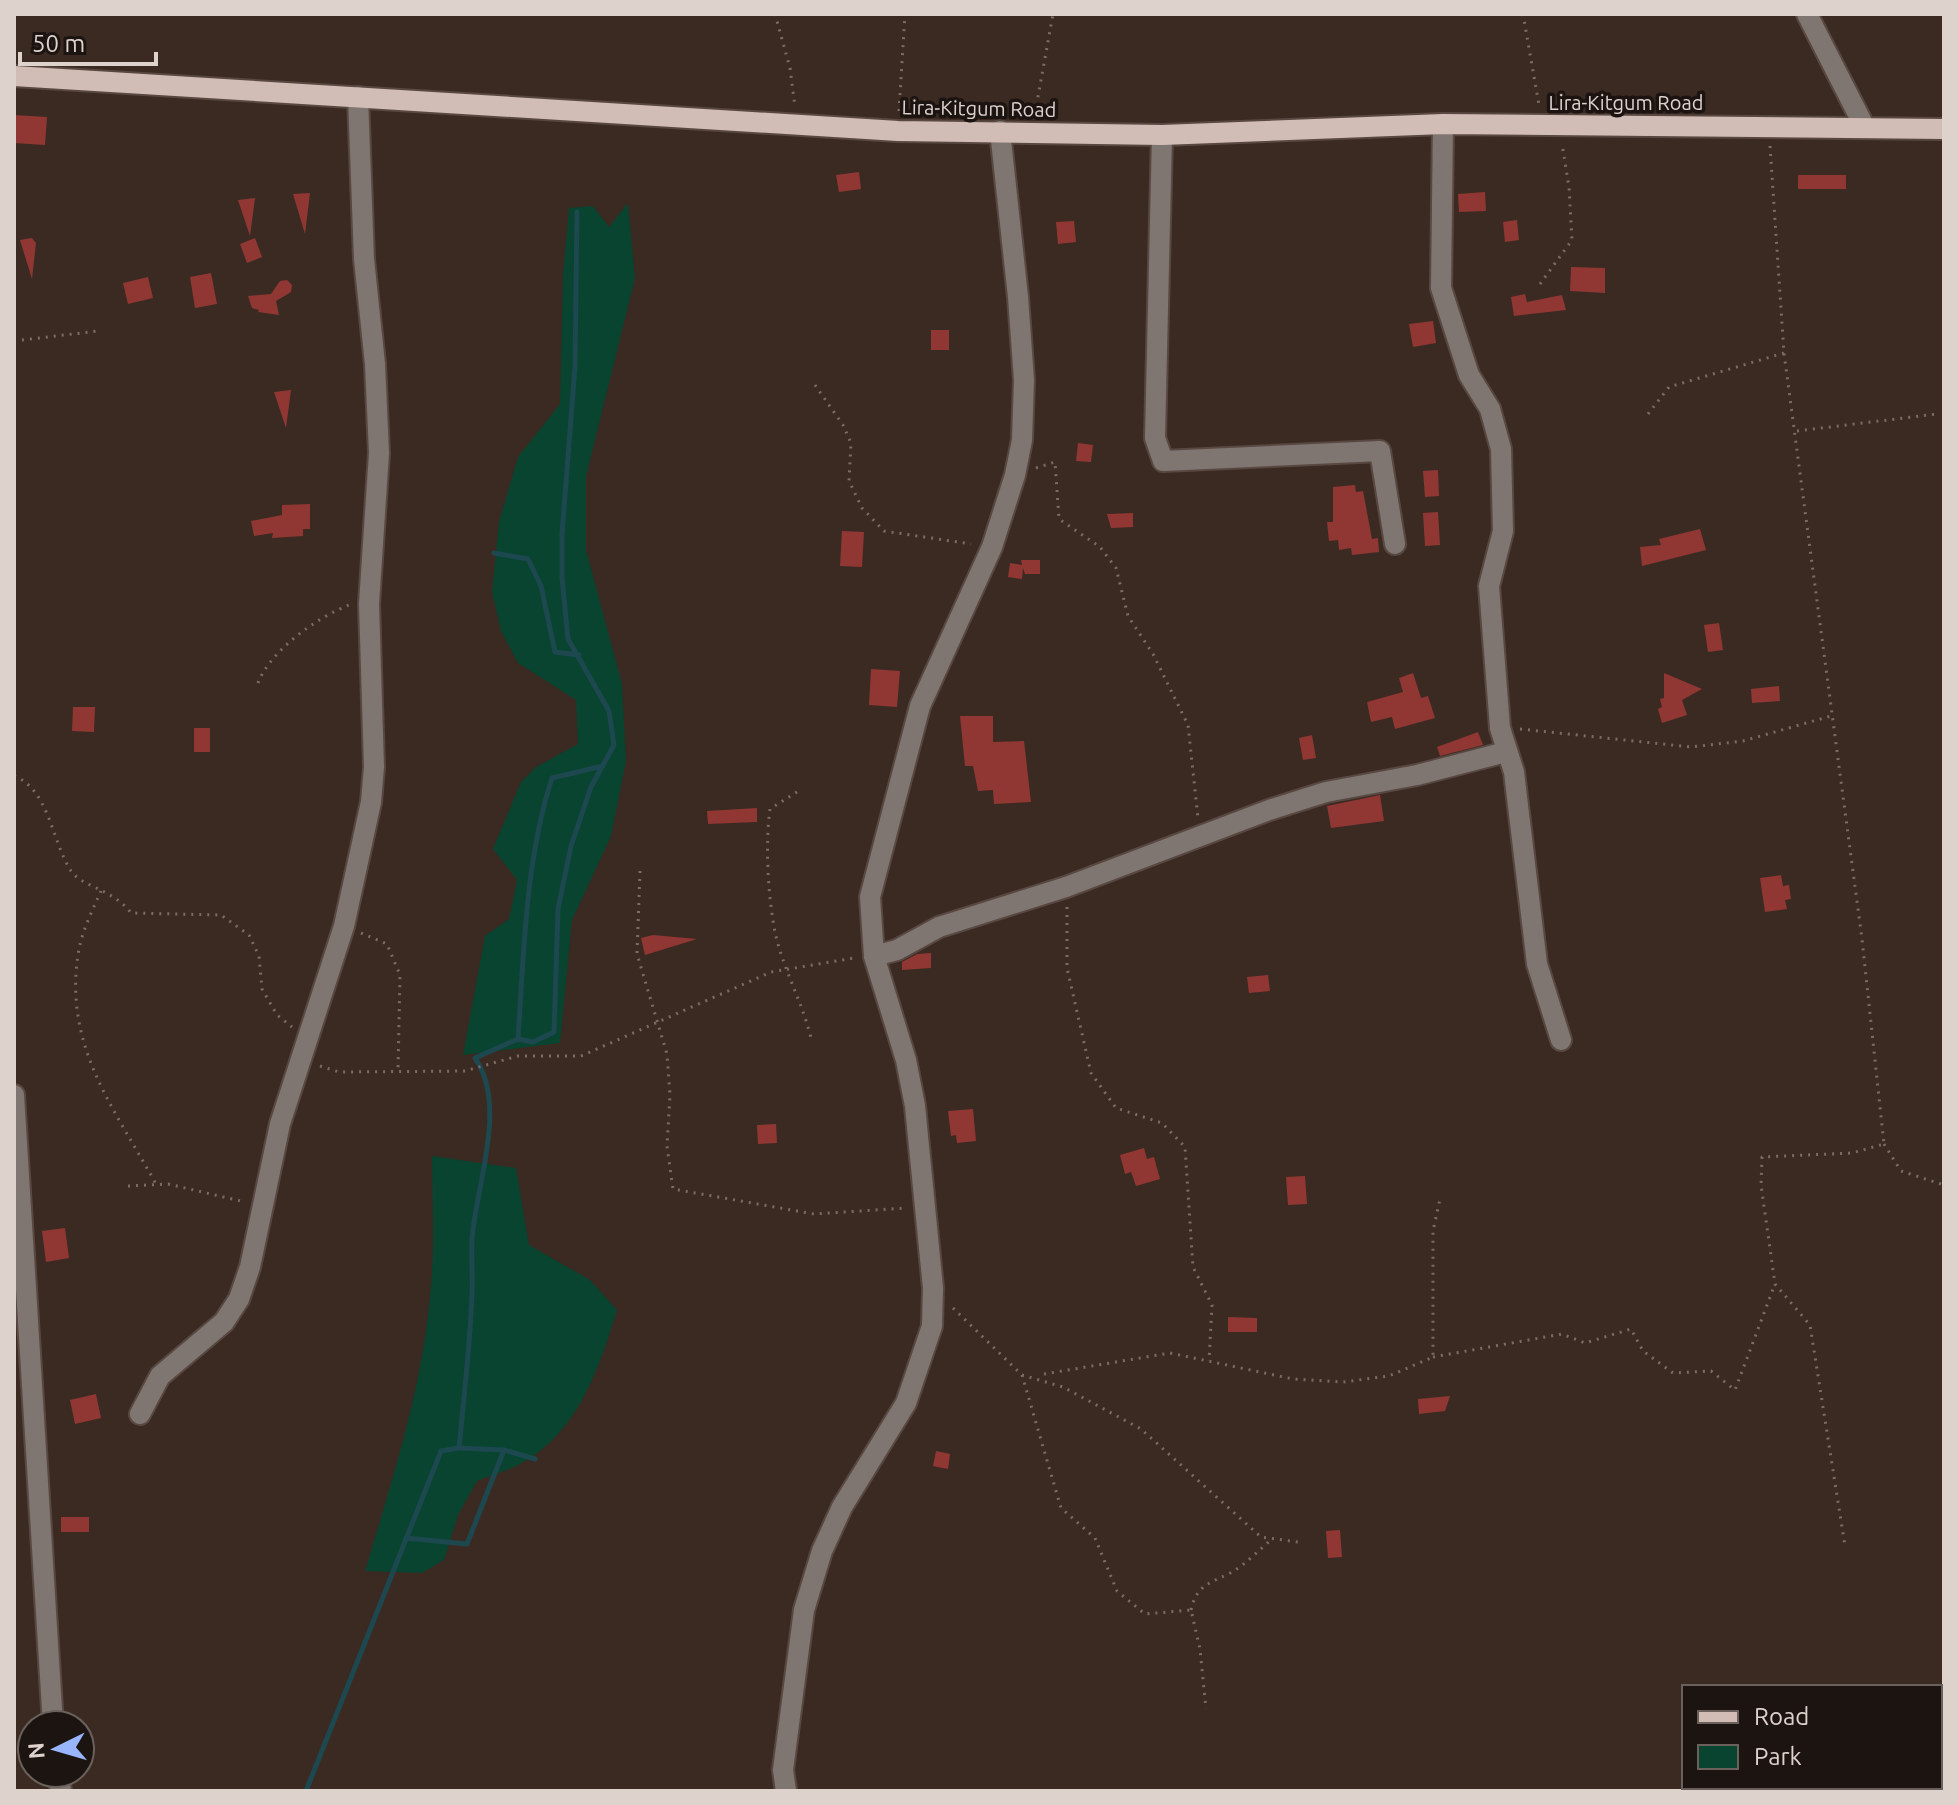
<svg xmlns="http://www.w3.org/2000/svg" width="1958" height="1805" font-family="Ubuntu,sans-serif">
	<rect width="100%" height="100%" fill="#3b2a22"/>
	<g fill="#08442f">
		<polygon points="628,203 635,278 586,476 586,550 622,684 626,761 611,836 572,920 560,1043 463,1055 485,936 509,919 517,880 493,849 521,782 536,767 578,744 576,700 518,663 501,631 492,592 499,522 518,457 560,404 563,275 569,208 593,206 609,227"/>
		<path d="M432,1156l84,12 13,77 61,35 27,30c-18,59 -40,125 -99,155 -13,7 -28,11 -41,16l-19,34 -14,45 -22,13 -57,-2c28,-94 59,-188 66,-286 4,-43 1,-87 1,-129z"/>
	</g>
	<g fill="none" stroke-linecap="round" stroke-linejoin="round">
		<g stroke="#1d484f" stroke-width="5">
			<polyline points="494,553 528,559 541,586 555,652 579,655"/>
			<polyline points="518,1039 533,1042 554,1032 558,909 571,846 591,787 614,745 609,711 568,639 562,577 562,534 575,367 577,212"/>
			<polyline points="459,1448 504,1450 535,1459"/>
			<polyline points="406,1538 467,1544 504,1450"/>
			<path d="M306,1791l135,-340 18,-3c5,-51 11,-102 13,-154 1,-18 -1,-37 0,-55 4,-53 36,-134 3,-181l43,-19c6,-87 7,-177 34,-261l51,-12"/>
		</g>
	</g>
	<g fill="#903733">
		<polygon points="14,115 47,117 45,145 14,143"/>
		<polygon points="859,172 861,189 839,192 836,175"/>
		<rect x="1798" y="175" width="48" height="14"/>
		<polygon points="1485,192 1486,211 1459,212 1458,194"/>
		<polygon points="310,193 305,234 293,194"/>
		<polygon points="255,198 250,236 238,200"/>
		<polygon points="1517,220 1519,240 1505,242 1503,222"/>
		<polygon points="1074,221 1076,242 1058,244 1056,222"/>
		<polygon points="32,238 36,243 32,279 20,240"/>
		<polygon points="255,238 262,257 247,263 240,244"/>
		<polygon points="1571,267 1605,268 1605,293 1570,291"/>
		<polygon points="211,273 217,304 195,308 190,277"/>
		<polygon points="148,277 153,298 128,304 123,283"/>
		<polygon points="287,280 292,285 291,292 276,301 279,315 258,312 259,310 252,308 248,296 271,294 280,281"/>
		<polygon points="1525,294 1527,302 1562,295 1566,310 1514,316 1511,297"/>
		<polygon points="1433,321 1436,343 1413,347 1409,324"/>
		<rect x="931" y="330" width="18" height="20"/>
		<polygon points="291,390 286,428 274,392"/>
		<polygon points="1078,443 1093,445 1091,462 1076,461"/>
		<polygon points="1438,470 1439,496 1425,497 1423,471"/>
		<polygon points="1355,485 1356,492 1363,491 1372,539 1378,538 1379,552 1352,555 1351,548 1339,550 1338,540 1329,541 1327,522 1333,522 1333,487"/>
		<polygon points="310,504 310,529 303,529 303,536 272,538 273,533 254,536 251,521 282,515 282,505"/>
		<polygon points="1438,512 1440,545 1425,546 1423,513"/>
		<polygon points="1133,513 1133,527 1111,528 1107,514"/>
		<polygon points="1700,529 1706,550 1642,566 1640,547 1661,545 1659,539"/>
		<polygon points="842,531 864,532 862,567 840,566"/>
		<polygon points="1021,560 1040,560 1040,574 1025,574 1023,568 1022,579 1008,577 1010,563 1022,565"/>
		<polygon points="1719,623 1723,650 1708,652 1704,625"/>
		<polygon points="871,669 900,671 897,707 869,705"/>
		<polygon points="1413,673 1421,698 1428,696 1435,718 1395,729 1392,717 1371,722 1367,702 1403,692 1399,678"/>
		<polygon points="1664,673 1702,689 1682,700 1687,715 1662,723 1658,709 1662,707 1660,699 1664,698"/>
		<polygon points="1779,686 1780,701 1752,703 1751,689"/>
		<polygon points="73,707 95,707 94,732 72,731"/>
		<polygon points="960,716 993,716 993,742 1024,741 1031,802 994,804 993,790 978,791 973,766 965,766"/>
		<rect x="194" y="728" width="16" height="24"/>
		<polygon points="1478,732 1483,745 1440,756 1437,747"/>
		<polygon points="1312,735 1316,758 1303,760 1299,738"/>
		<polygon points="1380,795 1384,821 1331,828 1327,806"/>
		<polygon points="757,808 757,822 708,824 707,811"/>
		<polygon points="1781,875 1783,886 1789,885 1791,899 1785,900 1787,909 1765,912 1760,878"/>
		<polygon points="653,935 697,939 645,955 641,938"/>
		<polygon points="931,953 931,968 902,970 902,962 917,954"/>
		<polygon points="1268,975 1270,991 1249,993 1247,977"/>
		<polygon points="973,1109 976,1141 957,1143 956,1135 951,1136 948,1111"/>
		<polygon points="776,1124 777,1143 758,1144 757,1125"/>
		<polygon points="1144,1148 1147,1159 1154,1157 1160,1179 1136,1186 1131,1172 1125,1174 1120,1155"/>
		<polygon points="1305,1176 1307,1204 1288,1205 1286,1177"/>
		<polygon points="65,1228 69,1258 46,1262 42,1231"/>
		<polygon points="1228,1317 1257,1318 1257,1332 1228,1332"/>
		<polygon points="96,1394 101,1418 75,1424 70,1400"/>
		<polygon points="1450,1396 1445,1411 1419,1414 1418,1399"/>
		<polygon points="936,1451 950,1454 948,1469 933,1466"/>
		<rect x="61" y="1517" width="28" height="15"/>
		<polygon points="1340,1530 1342,1557 1328,1558 1326,1531"/>
	</g>
	<g fill="none" stroke-linecap="round" stroke-linejoin="round">
		<g stroke="#584841" stroke-width="24">
			<g id="minor">
				<polyline points="1807,14 1864,126"/>
				<polyline points="1443,124 1441,288 1469,375 1490,409 1501,449 1503,531 1489,586 1500,728 1514,772 1537,964 1561,1040"/>
				<polyline points="1162,135 1155,438 1163,461 1380,451 1395,544"/>
				<polyline points="874,956 897,950 939,927 1066,887 1269,810 1326,792 1417,775 1506,752"/>
				<polyline points="14,1095 53,1725"/>
				<polyline points="140,1414 160,1376 224,1322 239,1299 250,1267 280,1124 344,926 371,802 374,767 369,604 379,453 375,364 364,259 358,97"/>
				<polyline points="58,1773 61,1791"/>
				<polyline points="786,1791 783,1770 804,1610 822,1551 842,1507 906,1403 932,1326 933,1288 915,1106 906,1060 874,956 870,897 920,706 992,547 1015,475 1022,440 1024,380 1018,297 1000,131"/>
			</g>
		</g>
		<g stroke="#584841" stroke-width="24">
			<polyline id="major" points="14,76 898,131 1162,135 1443,124 1944,129"/>
		</g>
		<g stroke="#7b6c65" stroke-width="3" stroke-dasharray="2 6" stroke-linecap="butt">
			<polyline points="775,14 790,68 795,107"/>
			<polyline points="1523,14 1539,105"/>
			<polyline points="899,111 905,14"/>
			<polyline points="1035,113 1053,14"/>
			<polyline points="1770,146 1784,353 1862,939 1884,1144 1852,1153 1762,1157 1761,1185 1775,1284 1810,1325 1845,1546"/>
			<polyline points="1540,284 1572,240 1569,187 1562,144"/>
			<polyline points="14,341 98,331"/>
			<polyline points="815,385 843,425 851,443 849,481 862,508 884,531 971,544"/>
			<polyline points="1648,414 1669,387 1784,353"/>
			<polyline points="1797,431 1937,414"/>
			<polyline points="1036,468 1055,462 1059,519 1100,547 1116,568 1128,616 1153,654 1188,725 1198,818"/>
			<path d="M258,683c13,-33 58,-65 91,-78"/>
			<polyline points="1520,729 1691,747 1743,741 1831,716"/>
			<path d="M14,776c35,13 38,66 57,95 11,16 42,18 60,42l90,2 28,20 10,21 3,33 15,26 15,12"/>
			<path d="M797,792l-27,17c-5,36 -2,87 5,123 8,37 27,69 36,106"/>
			<polyline points="640,871 637,954 667,1054 670,1095 667,1146 673,1189 814,1214 906,1208"/>
			<path d="M101,891c-8,18 -18,38 -22,58 -17,95 34,157 77,235"/>
			<polyline points="1067,907 1067,968 1091,1073 1116,1108 1162,1123 1185,1147 1193,1267 1212,1305 1209,1361"/>
			<polyline points="361,933 387,944 400,975 398,1070"/>
			<polyline points="320,1066 339,1072 465,1071 518,1056 581,1056 771,972 854,958"/>
			<polyline points="1884,1144 1901,1171 1944,1185"/>
			<polyline points="128,1186 168,1184 245,1202"/>
			<polyline points="953,1308 1022,1375 1063,1387 1141,1429 1261,1537 1298,1542"/>
			<polyline points="1433,1357 1562,1334 1585,1343 1631,1329 1643,1351 1673,1373 1711,1371 1735,1390 1775,1284"/>
			<polyline points="1044,1374 1170,1353 1293,1379 1343,1382 1389,1376 1433,1357 1433,1231 1440,1199"/>
			<polyline points="1022,1375 1061,1508 1095,1538 1117,1591 1145,1614 1191,1610 1200,1649 1206,1709"/>
			<path d="M1191,1610c6,-27 21,-27 41,-38 14,-8 28,-23 40,-33"/>
		</g>
		<use href="#minor" stroke="#7f7672" stroke-width="20"/>
		<use href="#major" stroke="#d1bdb5" stroke-width="20"/>
	</g>
	<g text-anchor="middle" dominant-baseline="central" stroke-width="7" stroke-linejoin="round" paint-order="stroke">
		<g font-size="20" fill="#ded2cd" stroke="#1c1411">
			<text x="1626" y="102">Lira-Kitgum Road</text>
			<text transform="translate(979 108) rotate(1)">Lira-Kitgum Road</text>
		</g>
	</g>
	<rect width="1958" height="1805" fill="none" stroke="#ded2cd" stroke-width="32"/>
	<rect x="1682" y="1685" width="260" height="104" fill="#1c1411" stroke="#6a605c" stroke-width="2"/>
	<rect x="1698" y="1711" width="40" height="12" fill="#d1bdb5" stroke="#6a605c" stroke-width="2"/>
	<text x="1754" y="1725" font-size="24" fill="#ded2cd">Road</text>
	<rect x="1698" y="1745" width="40" height="24" fill="#08442f" stroke="#6a605c" stroke-width="2"/>
	<text x="1754" y="1765" font-size="24" fill="#ded2cd">Park</text>
	<g transform="translate(56 1749) rotate(265)"><circle r="38" fill="#1c1411" stroke="#6a605c" stroke-width="2"/>
	<path d="M0-6L14 30L0 20L-14 30Z" fill="#98b5fd"/>
	<text y="-12" font-size="22" font-weight="bold" text-anchor="middle" fill="#ded2cd">N</text>
	</g>
	<path d="M20 52v12h136v-12" fill="none" stroke="#ded2cd" stroke-width="4"/>
	<text x="32" y="52" font-size="24" fill="#ded2cd" stroke="#1c1411" stroke-width="6" paint-order="stroke">50 m</text>
</svg>
